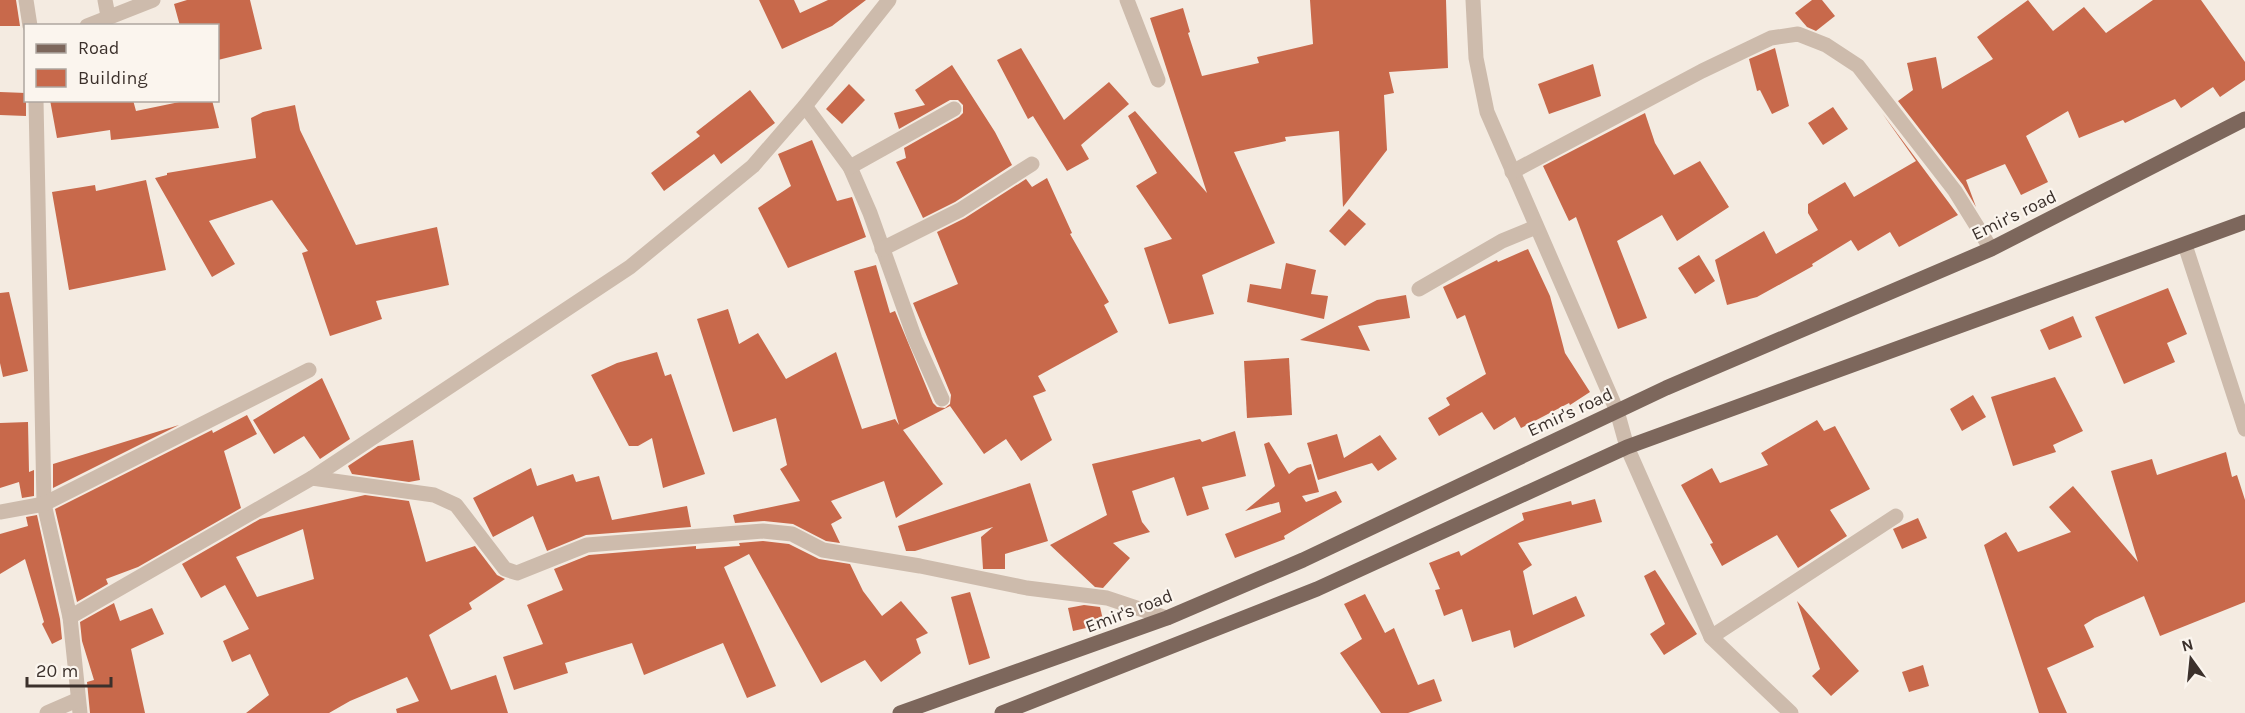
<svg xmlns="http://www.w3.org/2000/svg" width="2245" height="713" font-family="Karla,sans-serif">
	<rect width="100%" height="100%" fill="#f4ebe1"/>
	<g fill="#c8694b" fill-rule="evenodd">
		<polygon points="0,0 16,0 20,26 0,26"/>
		<polygon points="187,0 250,0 262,49 218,60 218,26 180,26 174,4"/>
		<polygon points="759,0 794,0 800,13 828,0 866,0 832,26 782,49"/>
		<polygon points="1310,0 1446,0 1448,68 1389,72 1394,93 1384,95 1387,150 1343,207 1339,131 1285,137 1286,141 1234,152 1275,243 1202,275 1214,314 1169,324 1144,248 1172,239 1136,186 1157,173 1128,116 1135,111 1207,193 1150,18 1183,8 1190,32 1188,33 1202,76 1259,63 1257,57 1313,44"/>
		<polygon points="1812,0 1822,0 1835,16 1816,31 1807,27 1795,13"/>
		<polygon points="2028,0 2053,31 2084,7 2106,33 2153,0 2201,0 2245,62 2245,80 2220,97 2213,87 2181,108 2175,99 2125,123 2123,120 2079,138 2068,111 2026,136 2048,182 2021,195 2005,164 1966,180 1976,207 1963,185 1898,101 1913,90 1907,63 1936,57 1942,89 1993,59 1977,37"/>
		<polygon points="1021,48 1064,120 1109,82 1129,104 1081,145 1089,159 1067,171 1033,116 1028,119 997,60"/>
		<polygon points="1775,48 1789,106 1772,114 1760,90 1757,91 1749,59"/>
		<polygon points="1593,64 1601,96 1549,114 1538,84"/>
		<polygon points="952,65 995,132 1012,165 955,202 923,218 896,162 906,158 904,148 959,117 963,113 963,105 958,100 950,100 899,129 894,113 925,105 915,90"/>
		<polygon points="849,84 865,100 842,124 826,109"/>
		<polygon points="750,90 775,123 721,164 714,154 664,191 651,173 700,136 696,132"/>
		<polygon points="0,92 26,93 26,116 0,115"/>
		<polygon points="50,100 133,100 136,111 189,100 212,100 219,128 111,140 110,130 57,138"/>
		<polygon points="295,105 300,130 356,245 437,227 449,285 376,301 382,319 330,336 302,253 308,251 272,200 209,221 235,264 212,277 155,178 167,175 167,173 256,158 251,118 263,112"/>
		<polygon points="1833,107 1848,129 1823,145 1808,123"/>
		<polygon points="1645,113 1655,143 1674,175 1700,161 1729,207 1677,241 1662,215 1617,241 1647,318 1618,329 1576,217 1569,221 1543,166"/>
		<polygon points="1882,113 1958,215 1899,247 1890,232 1858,251 1851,240 1812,264 1813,266 1757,297 1727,305 1715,260 1764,231 1776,254 1818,230 1808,213 1808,204 1845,182 1854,197 1916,161"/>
		<polygon points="812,140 837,201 852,197 866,237 788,268 758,208 791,186 778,154"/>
		<polygon points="1047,178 1072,233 1070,234 1109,302 1104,305 1118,332 1038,376 1046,391 1033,396 1052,440 1021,461 1006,439 984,454 950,406 903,430 943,484 896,518 884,481 831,501 842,518 831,524 840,543 826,541 793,524 764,521 735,523 733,515 800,501 780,469 787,465 776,418 733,432 697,319 728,309 739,344 758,333 786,379 836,352 862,429 895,419 899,425 854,271 876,265 890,313 895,311 933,403 937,407 945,408 950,404 951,395 913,303 958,284 937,232 965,218 1026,179 1032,187"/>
		<polygon points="146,180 166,270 69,290 52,192 95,185 96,191"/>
		<polygon points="1349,209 1366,224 1345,246 1329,231"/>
		<polygon points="1528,249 1550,296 1565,353 1590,392 1570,405 1569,403 1521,428 1515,417 1494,430 1482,412 1439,436 1428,418 1450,405 1446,398 1486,374 1465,315 1457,319 1443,287 1497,260 1498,262"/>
		<polygon points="1699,255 1715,281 1695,294 1678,268"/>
		<polygon points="1286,263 1316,270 1311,294 1328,296 1324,319 1247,302 1250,284 1281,289"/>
		<polygon points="2168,288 2187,334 2167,343 2175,362 2124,384 2095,317"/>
		<polygon points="9,292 28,371 3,377 0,363 0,293"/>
		<polygon points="1406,295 1410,318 1358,326 1370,351 1300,340 1377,300"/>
		<polygon points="2073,316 2082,337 2049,350 2040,330"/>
		<polygon points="657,352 665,376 671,374 705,474 663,488 652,438 638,446 629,446 591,375 617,363"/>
		<polygon points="1289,358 1292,415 1247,418 1244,361"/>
		<polygon points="2055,377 2083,431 2053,445 2056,452 2013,466 1991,397"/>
		<polygon points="322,378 350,439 320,459 304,436 274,454 253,420"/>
		<polygon points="1973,395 1986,417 1962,431 1950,409"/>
		<polygon points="247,415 257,434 224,451 241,508 138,567 106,579 108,584 77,602 55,509 212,430 213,433"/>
		<polygon points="1817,420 1824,431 1835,426 1870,489 1830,510 1847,536 1798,568 1777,535 1722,566 1710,544 1713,543 1681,485 1712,468 1720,483 1768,465 1761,453"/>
		<polygon points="28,422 29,472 34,470 34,496 22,498 19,482 0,488 0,423"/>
		<polygon points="179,425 53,488 53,464"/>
		<polygon points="1235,431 1246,476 1202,487 1209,509 1187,516 1174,477 1132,491 1142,522 1150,532 1113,543 1130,558 1103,588 1095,587 1050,545 1107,515 1092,464 1200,439 1202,442"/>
		<polygon points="1337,434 1344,458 1380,435 1397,459 1378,471 1372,463 1318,480 1307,443"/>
		<polygon points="413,440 420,480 409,482 352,474 348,466 378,446"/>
		<polygon points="1269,442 1289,474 1297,468 1311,464 1319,492 1302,496 1306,502 1336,491 1342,502 1284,536 1285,539 1235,558 1225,534 1281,512 1279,502 1245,511 1275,486 1264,444"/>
		<polygon points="2226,452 2232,477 2237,475 2245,500 2245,602 2160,636 2144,596 2095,618 2084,625 2094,647 2047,668 2067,713 2039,713 1984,545 2006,532 2018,552 2071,532 2049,507 2073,486 2138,562 2111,471 2152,459 2157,475"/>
		<polygon points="531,468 537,486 573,474 576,482 599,476 612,520 687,506 691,527 586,535 547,551 533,516 493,537 473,498"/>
		<polygon points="1030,483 1048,541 1005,554 1005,569 983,569 981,537 993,527 915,551 906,551 898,526"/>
		<path d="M365,495l44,6 17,61 49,-16 22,29 8,4 -36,24 3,6 -43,26 22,55 45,-15 12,38h-111l-1,-4 23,-8 -12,-24 -57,24 -21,12h-83l23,-18 -19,-41 -18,8 -9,-21 26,-12 -24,-44 -24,13 -19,-34 78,-45zM303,529l11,50 -57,18 -21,-40z"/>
		<polygon points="1595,499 1602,522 1518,543 1532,565 1523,571 1533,615 1576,596 1585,616 1514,648 1510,630 1472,642 1462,609 1444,616 1435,590 1440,589 1429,563 1459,551 1461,556 1524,520 1522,513 1571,501 1572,505"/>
		<polygon points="37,515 60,619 62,639 52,644 42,624 44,622 25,559 0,574 0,534 28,526 26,517"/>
		<polygon points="1918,518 1927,538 1902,549 1893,529"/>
		<polygon points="763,541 789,544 819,559 850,564 863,591 882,616 901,601 928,633 916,639 921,653 881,682 865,660 821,683 749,554 724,567 776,686 747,698 723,643 644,675 632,643 565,663 568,673 514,690 503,657 543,644 527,605 563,590 554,569 589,555 696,546 696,549 740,546 739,543"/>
		<polygon points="1655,570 1697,634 1664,655 1650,634 1665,624 1644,576"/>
		<polygon points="970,592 990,658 969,665 951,597"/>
		<polygon points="1365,594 1385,633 1394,628 1418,685 1434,679 1442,701 1408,713 1381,713 1340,653 1362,639 1344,604"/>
		<polygon points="1797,601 1859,671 1831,696 1812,676 1820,669"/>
		<polygon points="114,603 120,621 152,608 164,634 131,649 145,713 90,713 87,682 94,680 82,641 80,622"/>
		<polygon points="1084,605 1100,607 1104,624 1073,631 1068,608"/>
		<polygon points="1923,665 1929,686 1909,692 1902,672"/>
	</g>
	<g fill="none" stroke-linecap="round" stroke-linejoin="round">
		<g stroke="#cdbbac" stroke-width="15">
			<polyline points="26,0 30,26"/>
			<polyline points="105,0 108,16"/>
			<polyline points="1127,0 1158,80"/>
			<polyline points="1473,0 1476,58 1487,112 1617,411 1627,447 1711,637 1791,713"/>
			<polyline points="87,26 153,0"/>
			<polyline points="36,100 44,504 70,617 80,713"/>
			<polyline points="805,106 850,167 870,213 915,339 942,399"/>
			<polyline points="850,167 954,109"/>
			<polyline points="1512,172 1702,71 1771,38 1798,34 1826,45 1858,66 1955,191 1991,249"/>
			<polyline points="2185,245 2245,429"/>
			<polyline points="882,249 960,210 1032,164"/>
			<polyline points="1419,289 1502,241 1536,227"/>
			<polyline points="312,478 434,495 456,505 505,569 517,573 587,545 763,531 792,534 823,550 920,566 1027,588 1107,598 1167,618"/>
			<polyline points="0,512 44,504 309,370"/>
			<polyline points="70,617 312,478 630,267 753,166 805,106 889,0"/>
			<polyline points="1711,637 1896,516"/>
			<polyline points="47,713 77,700"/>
		</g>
		<g stroke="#7d675c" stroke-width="15">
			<polyline points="900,713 1167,618 1303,560 1666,388 1991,249 2245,119"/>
			<polyline points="1002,713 1317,589 1627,447 2245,222"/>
		</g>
	</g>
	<g text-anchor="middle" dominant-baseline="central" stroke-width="4.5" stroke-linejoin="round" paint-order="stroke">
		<g font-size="18" fill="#3b302b" stroke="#fbf5ee">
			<text transform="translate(2014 215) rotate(-26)">Emir's road</text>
			<text transform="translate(1570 412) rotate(-25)">Emir's road</text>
			<text transform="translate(1129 611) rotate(-21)">Emir's road</text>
		</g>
	</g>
	<rect x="24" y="24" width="195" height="78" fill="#fbf5ee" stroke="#aea6a0" stroke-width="1.5"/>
	<rect x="36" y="44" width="30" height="9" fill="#7d675c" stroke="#aea6a0" stroke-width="1.5"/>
	<text x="78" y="54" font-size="18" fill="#3b302b">Road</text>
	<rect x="36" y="69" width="30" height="18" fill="#c8694b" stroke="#aea6a0" stroke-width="1.5"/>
	<text x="78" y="84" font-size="18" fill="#3b302b">Building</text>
	<g transform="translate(2191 659) rotate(345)" stroke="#fbf5ee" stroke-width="4.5" paint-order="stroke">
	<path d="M0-4.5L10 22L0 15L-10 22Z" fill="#3b302b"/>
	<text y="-9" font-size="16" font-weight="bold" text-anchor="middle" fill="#3b302b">N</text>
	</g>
	<path d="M27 677v9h84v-9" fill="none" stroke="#3b302b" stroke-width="3"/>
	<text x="36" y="677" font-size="18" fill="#3b302b" stroke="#fbf5ee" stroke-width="4.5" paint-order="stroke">20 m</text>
</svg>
